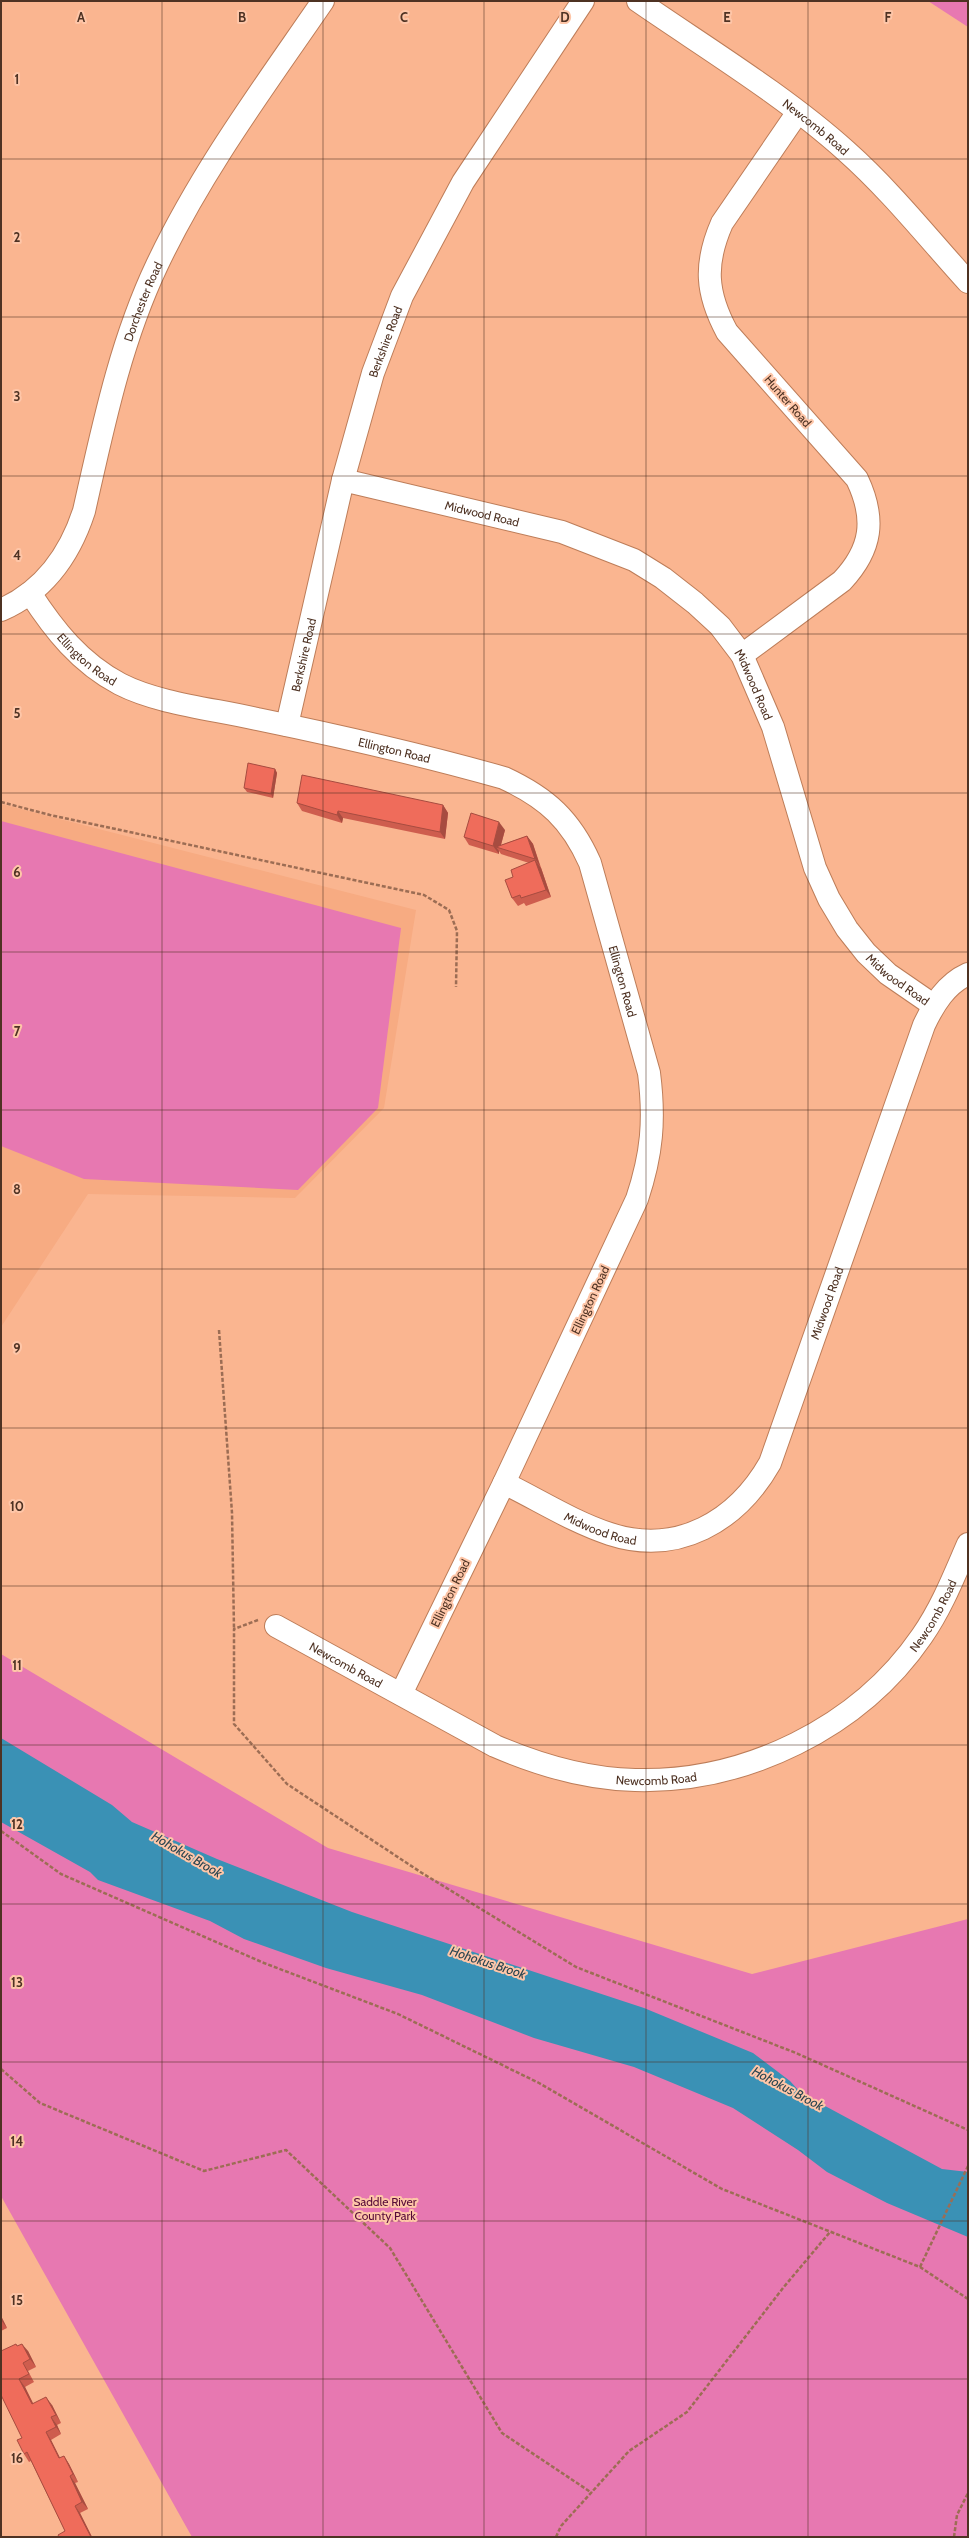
<svg xmlns="http://www.w3.org/2000/svg" width="969" height="2538" font-family="Cabin,sans-serif">
	<rect width="100%" height="100%" fill="#fab590"/>
	<polygon fill="#f7ab82" points="1,804 416,910 384,1108 295,1198 88,1194 1,1327"/>
	<g fill="#e778b1">
		<polygon points="928,1 968,1 968,27"/>
		<polygon points="1,821 401,928 378,1108 298,1190 84,1179 1,1146"/>
		<polygon points="1,1654 328,1848 752,1974 968,1919 968,2537 192,2537 1,2196"/>
	</g>
	<polygon fill="#3a91b5" points="1,1738 112,1805 132,1822 217,1859 352,1912 644,2008 753,2053 790,2081 801,2093 942,2169 968,2172 968,2237 887,2203 827,2172 798,2150 733,2108 634,2067 534,2038 422,1995 326,1968 244,1939 210,1921 98,1880 90,1872 1,1822"/>
	<g fill="none" stroke-linecap="round" stroke-linejoin="round">
		<g stroke="#bd7d59" stroke-width="24">
			<g id="minor">
				<path id="s1" d="M638,1c68,47 147,95 208,150 45,40 82,87 122,131"/>
				<path id="s2" d="M343,480l219,52 72,28 29,18 32,25 25,23 22,29 31,72 42,141 14,31 18,30 19,24 22,21 45,31"/>
				<path id="s3" d="M30,593c24,37 50,70 90,91 39,20 94,25 137,35 83,17 166,36 247,59 43,20 67,42 86,85l59,210c6,47 3,81 -12,126l-133,284 -103,211"/>
				<path id="s4" d="M1,610c43,-19 69,-56 83,-99 19,-84 36,-168 73,-246 45,-95 107,-178 166,-264"/>
				<path d="M742,655l100,-74c30,-32 34,-62 15,-102l-130,-147c-21,-39 -23,-68 -5,-109l76,-111"/>
				<path id="s5" d="M287,725l56,-245 30,-107 29,-77 61,-114 120,-181"/>
				<path id="s6" d="M504,1483c35,17 69,39 106,51 68,22 127,-13 160,-71l154,-438c10,-21 22,-41 44,-51"/>
				<path id="s7" d="M276,1626l219,120c44,19 91,33 140,34 110,3 224,-52 287,-144 20,-29 32,-60 46,-92"/>
			</g>
		</g>
		<g stroke="#9c6d54" stroke-width="2.5" stroke-dasharray="4 2" stroke-linecap="butt">
			<polyline points="1,802 50,815 424,895 449,910 457,931 456,987"/>
			<polyline points="219,1330 232,1513 234,1629"/>
			<polyline points="258,1620 234,1629 234,1724 287,1784 422,1873 576,1967 796,2053 968,2130"/>
			<polyline points="1,1831 61,1874 264,1963 398,2014 539,2083 722,2189 920,2267 968,2299"/>
			<polyline points="1,2069 40,2103 204,2171 286,2150 390,2248 502,2433 592,2493"/>
			<polyline points="920,2267 968,2166"/>
			<polyline points="556,2537 561,2526 629,2451 687,2412 783,2288 830,2232"/>
			<polyline points="954,2537 957,2515 968,2493"/>
		</g>
		<use href="#minor" stroke="#fff" stroke-width="22"/>
	</g>
	<g fill="#ce5d4e">
		<polygon points="275,769 277,773 273,798 247,792 244,788"/>
		<polygon points="297,803 443,805 448,813 445,839 343,818 342,823 302,811"/>
		<polygon points="505,830 501,845 527,836 533,844 551,897 526,906 524,903 518,906 512,898 513,877 529,863 501,854 499,851 499,854 469,845 464,837"/>
		<polygon points="1,2316 7,2328 1,2331"/>
		<polygon points="17,2346 28,2351 36,2367 28,2371 34,2382 25,2387 33,2403 52,2405 61,2423 57,2425 61,2434 51,2440 60,2458 64,2456 69,2464 78,2482 75,2483 88,2509 80,2513 92,2537 59,2537 65,2531 31,2461 29,2462 24,2454 22,2438 11,2414"/>
	</g>
	<g fill="#a74c40">
		<polygon points="275,769 277,773 273,798 271,794"/>
		<polygon points="443,805 448,813 445,839 440,832"/>
		<polygon points="338,811 343,818 342,823 337,815"/>
		<polygon points="499,822 505,830 500,848 496,847 499,851 499,854 493,846"/>
		<polygon points="527,836 533,844 540,866 535,859"/>
		<polygon points="535,860 541,868 551,897 546,890"/>
		<polygon points="1,2316 7,2328 1,2320"/>
		<polygon points="22,2344 28,2351 36,2367 30,2359"/>
		<polygon points="19,2379 25,2387 37,2412 32,2404"/>
		<polygon points="46,2397 52,2405 61,2423 56,2415"/>
		<polygon points="51,2417 57,2425 61,2434 56,2427"/>
		<polygon points="46,2432 51,2440 64,2466 59,2458"/>
		<polygon points="64,2456 69,2464 78,2482 73,2474"/>
		<polygon points="70,2476 75,2483 88,2509 82,2502"/>
		<polygon points="75,2506 80,2513 92,2537 91,2537"/>
	</g>
	<g fill="#ef6c5b" stroke="#a74c40">
		<polygon points="248,763 275,769 271,794 244,788"/>
		<polygon points="302,775 443,805 440,832 338,811 337,815 297,803"/>
		<polygon points="471,813 499,822 493,846 464,837"/>
		<polygon points="527,836 535,859 496,847"/>
		<polygon points="535,860 546,890 521,898 520,895 512,898 505,880 513,877 511,870"/>
		<polygon points="16,2344 17,2346 22,2344 30,2359 23,2363 29,2374 19,2379 32,2404 46,2397 56,2415 51,2417 56,2427 46,2432 59,2458 64,2456 73,2474 70,2476 82,2502 75,2506 91,2537 59,2537 58,2535 65,2531 27,2452 24,2454 17,2440 22,2438 1,2395 1,2351"/>
	</g>
	<path fill="none" stroke="#4e3223" stroke-width="1" stroke-opacity="0.55" d="M162,1v2536M323,1v2536M484,1v2536M646,1v2536M808,1v2536M1,159h967M1,317h967M1,476h967M1,634h967M1,793h967M1,952h967M1,1110h967M1,1269h967M1,1428h967M1,1586h967M1,1745h967M1,1904h967M1,2062h967M1,2221h967M1,2379h967"/>
	<g text-anchor="middle" dominant-baseline="central" stroke-width="4" stroke-linejoin="round" paint-order="stroke">
		<g font-size="12" fill="#4e3223" stroke="#fec6a8">
			<text stroke="none"><textPath href="#s1" startOffset="218">Newcomb Road</textPath></text>
			<text stroke="none"><textPath href="#s4" startOffset="351">Dorchester Road</textPath></text>
			<text stroke="none"><textPath href="#s5" startOffset="396">Berkshire Road</textPath></text>
			<text transform="translate(788 401) rotate(49)">Hunter Road</text>
			<text stroke="none"><textPath href="#s2" startOffset="143">Midwood Road</textPath></text>
			<text stroke="none"><textPath href="#s5" startOffset="72">Berkshire Road</textPath></text>
			<text stroke="none"><textPath href="#s3" startOffset="88">Ellington Road</textPath></text>
			<text stroke="none"><textPath href="#s2" startOffset="479">Midwood Road</textPath></text>
			<text stroke="none"><textPath href="#s3" startOffset="412">Ellington Road</textPath></text>
			<text stroke="none"><textPath href="#s2" startOffset="814">Midwood Road</textPath></text>
			<text stroke="none"><textPath href="#s3" startOffset="772">Ellington Road</textPath></text>
			<text transform="translate(590 1300) rotate(-65)">Ellington Road</text>
			<text stroke="none"><textPath href="#s6" startOffset="478">Midwood Road</textPath></text>
			<text stroke="none"><textPath href="#s6" startOffset="107">Midwood Road</textPath></text>
			<text transform="translate(450 1593) rotate(-64)">Ellington Road</text>
			<text stroke="none"><textPath href="#s7" startOffset="752">Newcomb Road</textPath></text>
			<text stroke="none"><textPath href="#s7" startOffset="80">Newcomb Road</textPath></text>
			<text stroke="none"><textPath href="#s7" startOffset="416">Newcomb Road</textPath></text>
		</g>
		<g font-size="12" fill="#570a39" stroke="#fec6a8">
			<text x="385" y="2201">Saddle River<tspan x="385" dy="14">County Park</tspan></text>
		</g>
		<g font-size="13" font-style="italic" fill="#294450" stroke="#fec6a8">
			<text transform="translate(187 1854) rotate(30)">Hohokus Brook</text>
			<text transform="translate(488 1962) rotate(18)">Hohokus Brook</text>
			<text transform="translate(788 2088) rotate(28)">Hohokus Brook</text>
		</g>
	</g>
	<g font-size="13" text-anchor="middle" font-weight="bold" fill="#4e3223" stroke="#fec6a8" stroke-width="4" stroke-linejoin="round" paint-order="stroke">
		<text x="81" y="22">A</text>
		<text x="242" y="22">B</text>
		<text x="404" y="22">C</text>
		<text x="565" y="22">D</text>
		<text x="727" y="22">E</text>
		<text x="888" y="22">F</text>
		<text x="17" y="84">1</text>
		<text x="17" y="242">2</text>
		<text x="17" y="401">3</text>
		<text x="17" y="560">4</text>
		<text x="17" y="718">5</text>
		<text x="17" y="877">6</text>
		<text x="17" y="1036">7</text>
		<text x="17" y="1194">8</text>
		<text x="17" y="1353">9</text>
		<text x="17" y="1511">10</text>
		<text x="17" y="1670">11</text>
		<text x="17" y="1829">12</text>
		<text x="17" y="1987">13</text>
		<text x="17" y="2146">14</text>
		<text x="17" y="2305">15</text>
		<text x="17" y="2463">16</text>
	</g>
	<rect width="969" height="2538" fill="none" stroke="#4e3223" stroke-width="4"/>
</svg>
